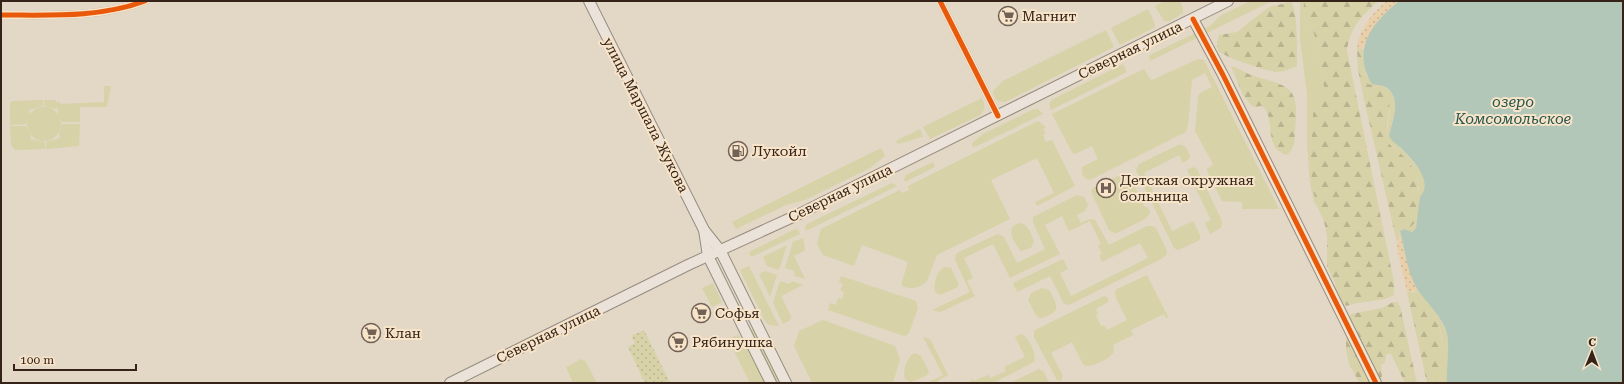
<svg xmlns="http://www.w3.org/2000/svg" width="1624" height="384" font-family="'Roboto Serif',serif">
	<defs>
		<pattern id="forest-firs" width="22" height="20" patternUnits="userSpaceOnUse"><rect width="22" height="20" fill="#d7d2a7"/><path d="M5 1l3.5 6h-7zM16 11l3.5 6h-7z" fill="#b9b48f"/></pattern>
		<pattern id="sand-dots" width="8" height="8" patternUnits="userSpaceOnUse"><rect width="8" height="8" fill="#ead0aa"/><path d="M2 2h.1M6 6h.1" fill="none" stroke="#c9b292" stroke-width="1.8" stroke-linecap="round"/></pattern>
		<pattern id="park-dots" width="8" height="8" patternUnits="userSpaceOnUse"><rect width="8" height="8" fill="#d7d2a7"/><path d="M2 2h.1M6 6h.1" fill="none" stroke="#b9b48f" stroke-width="1.8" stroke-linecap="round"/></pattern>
	</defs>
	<rect width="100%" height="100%" fill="#e3d7c6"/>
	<g fill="#d7d2a7">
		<polygon points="1165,1 1180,1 1183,8 1183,13 1170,21 1164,21 1155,6"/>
		<polygon points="1250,1 1272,1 1150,61 1149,57 1150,55 1210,26 1220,16"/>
		<polygon points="1300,1 1304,1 1303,16 1309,24 1310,29 1314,33 1324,87 1324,97 1313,114 1313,128 1310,151 1312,186 1317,206 1314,202 1310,184 1307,144 1307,94 1300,39"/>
		<polygon points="1148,9 1155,24 1155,27 1120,45 1111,28"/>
		<path d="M1106,30l8,17 -109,55c-7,0 -12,-3 -12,-11l10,-10z"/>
		<path d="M1363,49l3,26 10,10c29,4 17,32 13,51l19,20 14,17 3,12 -9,43 -4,4 -8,-3 -4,2 2,-8 5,2 10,-4 -2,-6 1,-18 3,-8 -2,-11 -6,-13 -24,-24v-7l3,-26 -13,-21 -9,-2 -6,-19z"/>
		<polygon points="1198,59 1204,60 1279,209 1242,209 1242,202 1222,201 1207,171 1207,169 1213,164 1195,131 1198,96 1200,93 1212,87 1205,73 1192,80 1188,125 1186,132 1090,180 1086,179 1082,174 1082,167 1098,159 1092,146 1075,154 1072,152 1052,114 1144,69 1150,79 1152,80"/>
		<polygon points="1123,64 1127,72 1051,110 1049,104 1053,99"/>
		<polygon points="104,86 111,86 107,107 80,107 80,122 62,122 58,113 58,108 55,109 44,106 44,100 55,100 56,102 60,102 60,104 104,102"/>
		<path d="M982,98c3,7 4,11 -2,17l-50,24 -7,-12z"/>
		<polygon points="43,100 43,106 29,110 30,114 26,124 10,125 10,104 12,101"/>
		<circle cx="44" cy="124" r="17"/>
		<polygon points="1034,109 1038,109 1043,114 975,147 972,146 972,143 983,134"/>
		<path d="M1038,121l8,6 -3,2 3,4 -3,2 3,7 6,-2 23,46 -38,20 -2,-4 19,-9 -17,-35 -46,22 19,39 -73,36 -10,26c-7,7 -16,9 -25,5v-4l6,-20 -46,-17 -8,21 -31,-11 -6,-11 4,-15 79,-39 2,3 7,-3 -1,-4z"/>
		<polygon points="62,124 80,124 79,146 46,149 46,142 60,138 59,134"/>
		<polygon points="10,126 26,126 31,136 30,139 45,142 45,149 15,150 11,145"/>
		<polygon points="920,129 923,136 922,137 898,144 896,141"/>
		<path d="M1178,145c7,-2 10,5 12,11l-1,3 -6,4 -4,-8 -35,18 28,58 21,-10 7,14v4l-2,2 -20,9 -4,-2 -38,-78 3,-6z"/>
		<polygon points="881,148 885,156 870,168 805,200 786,205 736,229 732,222"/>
		<polygon points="933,162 935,167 905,182 904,180 906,175"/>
		<polygon points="1193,167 1197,169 1222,221 1221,228 1210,234 1205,223 1211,220 1187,170"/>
		<polygon points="1125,173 1129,175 1144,206 1149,208 1150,213 1145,219 1117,233 1114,233 1109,230 1092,194 1091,190 1094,187"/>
		<polygon points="892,183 897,186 806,231 805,228 807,224"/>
		<polygon points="1077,195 1084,197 1088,205 1085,211 1077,215 1081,223 1090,219 1095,220 1109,245 1147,226 1152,226 1156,228 1167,251 1166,255 1163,258 1069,305 1064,304 1050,276 1017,292 1013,283 1063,259 1068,269 1060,273 1071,296 1148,258 1140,243 1102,262 1099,255 1102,254 1098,246 1101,244 1090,221 1069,231 1062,216 1045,225 1060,254 1010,278 993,244 964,258 973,278 967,281 975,296 940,312 932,310 970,292 955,260 956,254 959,252 998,234 1004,237 1017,263 1045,249 1033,222 1033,217"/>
		<path d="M1020,223c8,1 11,11 14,18l-3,7 -10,3c-4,-4 -12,-16 -9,-23 1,-3 5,-4 8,-5z"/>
		<polygon points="795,229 798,230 800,234 751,257 749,252"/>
		<polygon points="803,238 805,248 804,251 794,256 805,279 795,276 794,271 785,268 793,242"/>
		<polygon points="787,245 779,270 767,266 763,257"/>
		<polygon points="749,266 779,326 769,325 765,321 740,270"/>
		<path d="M944,267l7,1 8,17 -3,3 -16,7 -5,-3c-2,-8 2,-21 9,-25z"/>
		<polygon points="765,271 777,275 770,297 759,274"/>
		<path d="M1147,275l21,42 -2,1 -2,-4 -33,16 2,5 -20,10 1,6c-3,8 -20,15 -28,15l-3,-2 -11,-22 -21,11 12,23 -2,5 -4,-1 -23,-43v-4l1,-3 69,-34 4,2v4l-12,7 2,5 -2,2 5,10 3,-1 3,5 20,-10 -11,-22 -1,-6 2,-3z"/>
		<polygon points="841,276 916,301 918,308 909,333 905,336 901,335 828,310 830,303 836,305 838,298 842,299 844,292 840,290 843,284 839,282"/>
		<polygon points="780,281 789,284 793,281 803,285 781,296 791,316 790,320 783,324 773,303"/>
		<polygon points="713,283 722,302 712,307 702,288"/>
		<path d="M1042,288l7,2c4,8 13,19 2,24 -4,2 -7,4 -12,4l-3,-3 -8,-15 3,-7z"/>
		<path d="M1418,290c8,10 25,30 28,42 5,16 0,35 1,51h-5l-1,-21 1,-25 -2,-9 -25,-31 -2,-5z"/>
		<polygon points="823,320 895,346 900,359 893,383 812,383 794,346 799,331"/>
		<polygon points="753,329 780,383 777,383 750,330"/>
		<path d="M1021,334c8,3 16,20 13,28l-41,21h-24l3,-4 2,2 14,-6 2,3 16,-7 -2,-4 21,-10 -10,-20z"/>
		<polygon points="738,335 749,348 766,383 750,383 728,339"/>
		<polygon points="923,337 930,339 948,375 937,381 938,383 927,383 943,375"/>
		<path d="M915,353l6,3 8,16 -3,4 -15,6 -6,-3c-3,-7 2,-23 10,-26z"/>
		<polygon points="581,359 585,361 597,383 573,383 566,367"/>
		<polygon points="1039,369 1044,372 1049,383 1010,383"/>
	</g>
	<g fill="url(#forest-firs)">
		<path d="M1304,1h74c-17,16 -28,26 -31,50l47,231v13l-9,4 -27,4 -12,3 -9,-11 -2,-12 -8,-17v-30l-3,-15 -7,-15 -5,-20 -2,-35 3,-23v-14l3,-8 8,-9v-10l-10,-54 -4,-4 -1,-5 -6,-8z"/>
		<path d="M1291,2c7,7 6,52 6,64 -6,3 -14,6 -21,6 -10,-1 -51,-15 -58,-21l-1,-8 2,-8 18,-3 32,-25z"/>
		<path d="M1357,48l6,1 -1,17 6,18c27,8 22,18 19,42 0,5 -1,11 1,15 2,6 9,9 13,13 7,6 14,16 16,25 4,14 -4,27 0,42l-8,7 -2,-3 -5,-1 -5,19 -33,-144 -6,-29z"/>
		<path d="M1231,66c11,3 13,7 23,10 38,11 45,11 41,54 -1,10 1,17 -8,25 -25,-7 -10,-37 -25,-49l-9,1 -10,-12z"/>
		<path d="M1407,292h6c4,10 13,16 19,24 12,14 10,28 9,45 0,7 2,15 1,22h-15z"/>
		<path d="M1393,302h4l3,4 17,77h-12l-14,-29h-5l-1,8 -4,3 1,13 -4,5h-19c-2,-6 -6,-11 -9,-17 -6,-17 -5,-35 1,-52l31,-6z"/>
	</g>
	<g fill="url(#sand-dots)">
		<path d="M1387,1h12c-17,14 -29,28 -36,48l-6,-1c2,-18 15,-35 30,-47z"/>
		<polygon points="1400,231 1406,258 1418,290 1407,292 1397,248"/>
	</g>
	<polygon fill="url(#park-dots)" points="644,330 670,383 645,383 628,347 635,343 631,336"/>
	<path fill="#b3c7b8" d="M1399,1h224v382h-176c-1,-16 3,-34 0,-49 -4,-17 -20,-30 -29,-44 -11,-17 -13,-40 -18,-59l4,-2 8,3 4,-4 4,-31c14,-15 -7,-37 -18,-48 -5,-5 -10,-7 -13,-13 3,-14 13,-37 -2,-48 -5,-3 -10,-3 -15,-4 -21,-35 0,-61 27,-83z"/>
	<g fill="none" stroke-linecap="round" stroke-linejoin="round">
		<g stroke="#a89c90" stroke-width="8">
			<g id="street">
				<polyline points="940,1 998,116"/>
				<path d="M1,15c48,0 99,3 144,-14"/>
			</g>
		</g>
		<g stroke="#978c80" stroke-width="12">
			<g id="secondary">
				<polyline points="589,1 704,230 720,250 786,383"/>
				<polyline points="1193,19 1223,75 1376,383"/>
				<polyline points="704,230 708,256 771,383"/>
				<polyline points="450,383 688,265 795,216 1228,1"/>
			</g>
		</g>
		<use href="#street" stroke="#ebe3d9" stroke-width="7"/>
		<use href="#secondary" stroke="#ebe3d9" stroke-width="10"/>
		<g stroke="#f7e4c9" stroke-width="8">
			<g id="cycleway">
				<polyline points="940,1 998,116"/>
				<path d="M1,15c48,0 99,3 144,-14"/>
				<polyline points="1193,19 1223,75 1376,383"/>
			</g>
		</g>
		<use href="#cycleway" stroke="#e8590c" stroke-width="5"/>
	</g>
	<defs>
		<g id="supermarket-ring" transform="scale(1)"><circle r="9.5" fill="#f7e4c9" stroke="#726256" stroke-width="1.5"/><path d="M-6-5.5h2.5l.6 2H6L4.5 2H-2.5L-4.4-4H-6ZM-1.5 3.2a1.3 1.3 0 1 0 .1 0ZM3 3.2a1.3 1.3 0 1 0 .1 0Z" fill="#726256"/></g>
		<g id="fuel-ring" transform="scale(1)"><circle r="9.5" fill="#f7e4c9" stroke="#726256" stroke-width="1.5"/><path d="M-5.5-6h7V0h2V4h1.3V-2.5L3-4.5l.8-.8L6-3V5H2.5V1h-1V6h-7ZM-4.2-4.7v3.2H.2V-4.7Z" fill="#726256"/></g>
		<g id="hospital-ring" transform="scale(1)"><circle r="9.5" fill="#f7e4c9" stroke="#726256" stroke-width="1.5"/><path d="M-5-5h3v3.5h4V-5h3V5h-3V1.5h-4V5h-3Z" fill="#726256"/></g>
	</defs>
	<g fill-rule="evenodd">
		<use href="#supermarket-ring" x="1008" y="16"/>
		<use href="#fuel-ring" x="738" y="151"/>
		<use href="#hospital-ring" x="1106" y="188"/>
		<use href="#supermarket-ring" x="701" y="313"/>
		<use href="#supermarket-ring" x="371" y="333"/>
		<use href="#supermarket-ring" x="678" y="342"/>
	</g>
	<g text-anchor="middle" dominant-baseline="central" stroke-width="4" stroke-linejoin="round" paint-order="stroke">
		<g font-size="14" fill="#352319" stroke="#f7e4c9" text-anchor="start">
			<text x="1022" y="16">Магнит</text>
			<text x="752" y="151">Лукойл</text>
			<text x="1120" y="180">Детская окружная<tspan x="1120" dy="16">больница</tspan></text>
			<text x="715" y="313">Софья</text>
			<text x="385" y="333">Клан</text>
			<text x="692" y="342">Рябинушка</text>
		</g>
		<g font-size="14" fill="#352319" stroke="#f7e4c9">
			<text transform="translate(1130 50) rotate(-26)">Северная улица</text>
			<text transform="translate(646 115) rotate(63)">улица Маршала Жукова</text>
			<text transform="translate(840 193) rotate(-26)">Северная улица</text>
			<text transform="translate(548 334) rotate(-26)">Северная улица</text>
		</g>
		<g font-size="15" font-style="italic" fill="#27564d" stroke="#f7e4c9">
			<text x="1513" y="102">озеро<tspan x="1513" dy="17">Комсомольское</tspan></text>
		</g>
	</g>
	<rect width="1624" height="384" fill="none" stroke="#352319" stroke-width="4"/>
	<g transform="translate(1592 352) rotate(1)" stroke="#f7e4c9" stroke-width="3" paint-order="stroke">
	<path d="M0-3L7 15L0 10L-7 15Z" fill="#352319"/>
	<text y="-6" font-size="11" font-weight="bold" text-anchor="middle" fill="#352319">С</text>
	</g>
	<path d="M14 364v6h122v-6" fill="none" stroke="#352319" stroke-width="2"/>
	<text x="20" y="364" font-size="12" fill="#352319" stroke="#f7e4c9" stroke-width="3" paint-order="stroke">100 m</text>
</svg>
